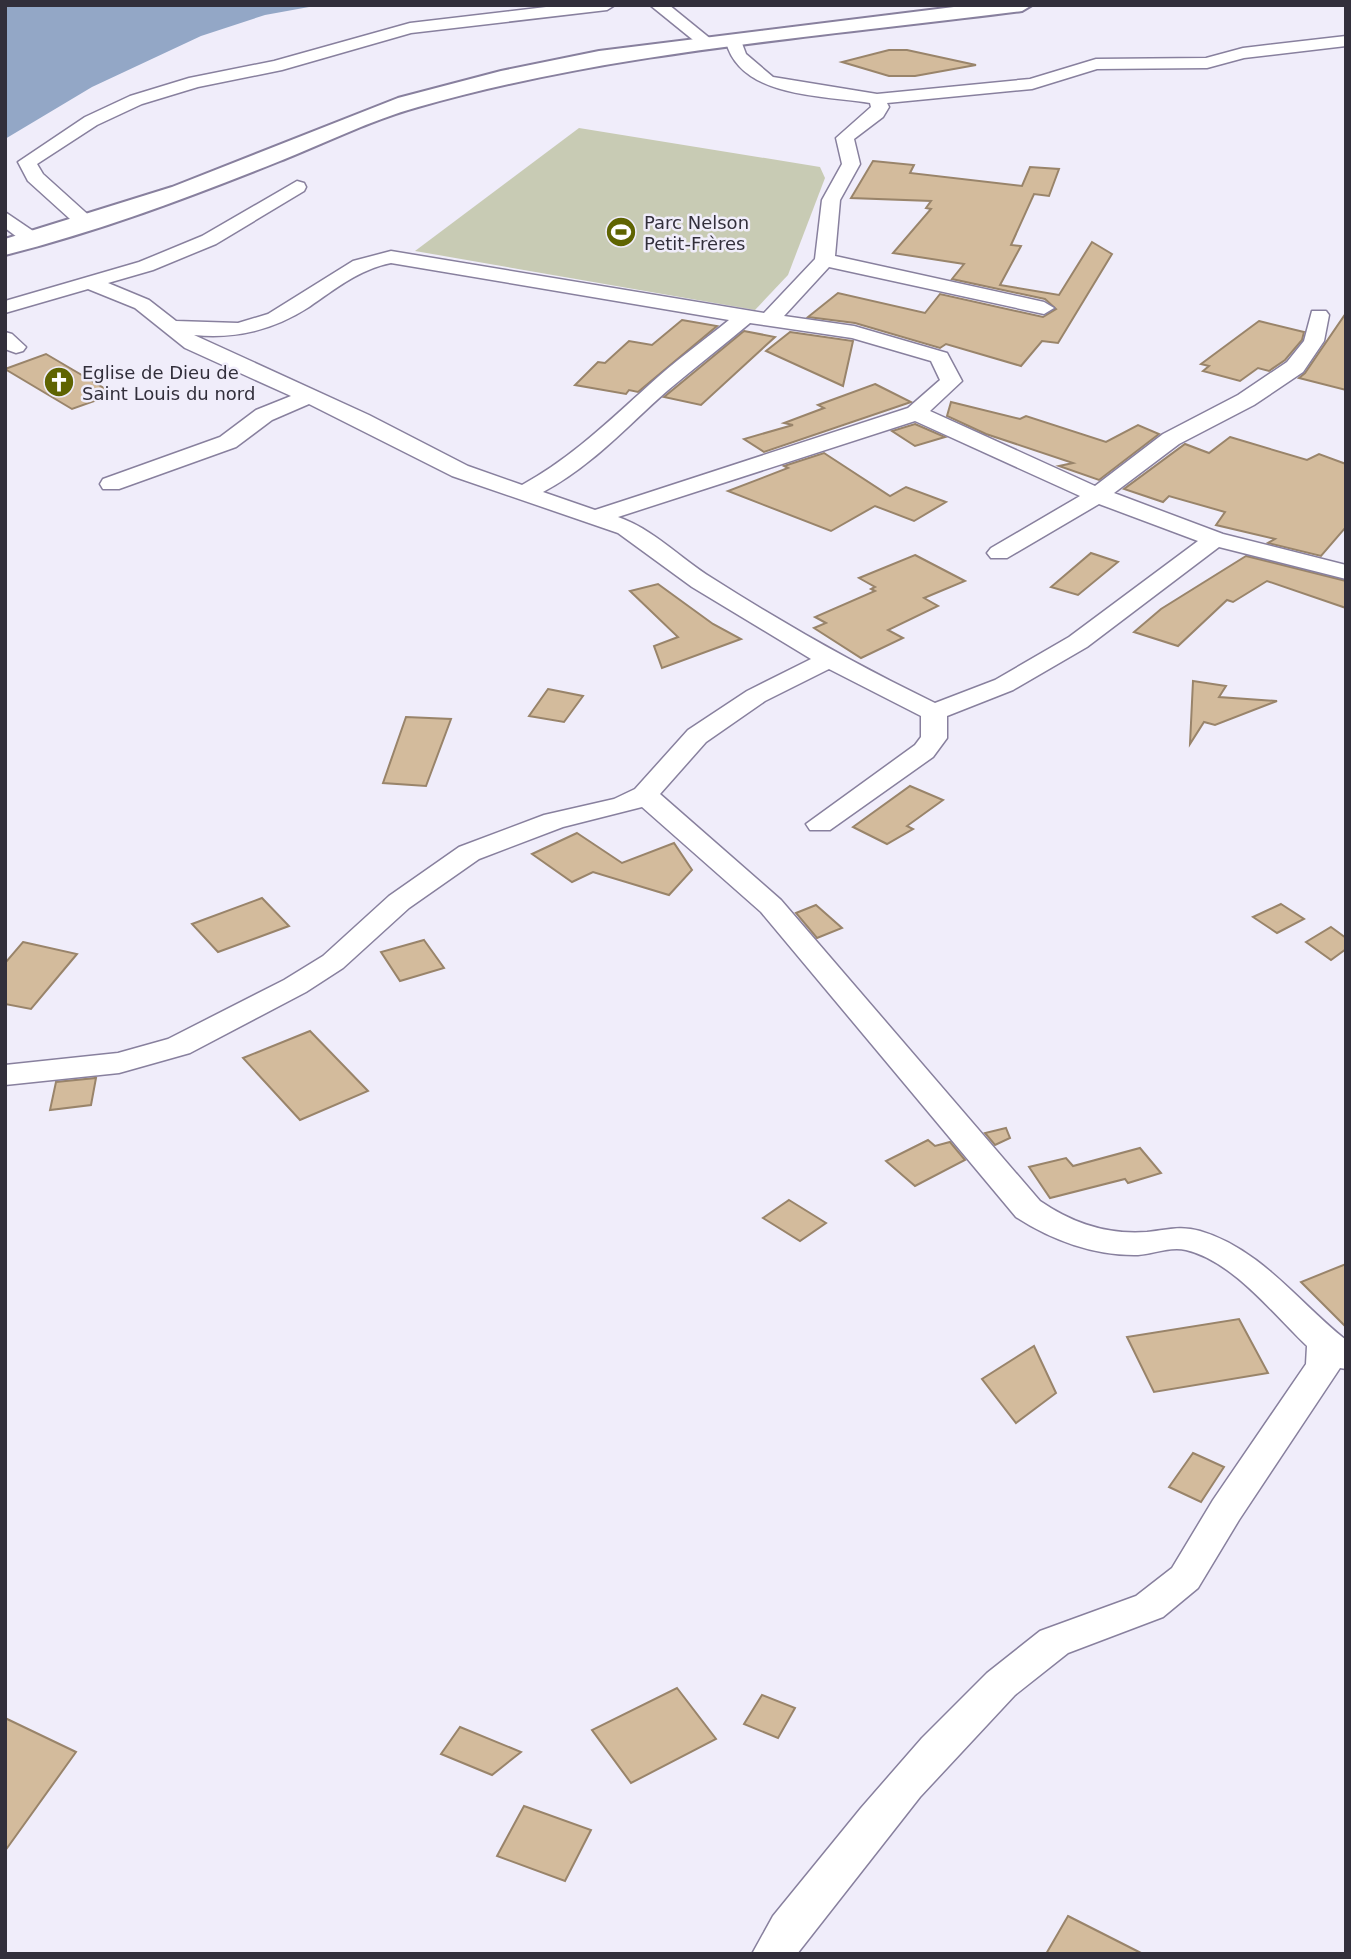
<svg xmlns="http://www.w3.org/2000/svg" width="1351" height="1959" font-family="'DejaVu Sans',sans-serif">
	<rect width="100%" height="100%" fill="#f0edfa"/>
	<polygon fill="#c8cbb4" points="579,128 820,167 825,178 788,275 755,310 415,251"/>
	<polygon fill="#93a7c6" points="5,5 320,5 265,15 201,36 92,87 5,139"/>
	<g fill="#d3bb9c" stroke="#99846a" stroke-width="2">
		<polygon points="889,50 907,50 976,65 915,76 889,76 842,62"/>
		<polygon points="873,161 914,165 910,173 1022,186 1030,167 1059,169 1049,196 1034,194 1011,245 1021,246 1000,285 1059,295 1092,242 1112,254 1058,343 1042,341 1021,366 946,344 940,348 855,323 808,317 838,293 925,313 940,294 1043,317 1056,309 1045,299 952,279 964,264 893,253 931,209 926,208 931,201 851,198"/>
		<polygon points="1346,313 1346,390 1299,378 1305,373"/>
		<polygon points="682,320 717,326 638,392 629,390 626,394 575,385 598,362 605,363 629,341 652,345"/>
		<polygon points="1259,321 1304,332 1302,340 1285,360 1269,371 1258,368 1240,381 1203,371 1209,366 1201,364"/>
		<polygon points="744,331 775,337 701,405 664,397"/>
		<polygon points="790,332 853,341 843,386 766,351"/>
		<polygon points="46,354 114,394 72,409 5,369"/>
		<polygon points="875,384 911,402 764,452 744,439 793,425 784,423 824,408 818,405"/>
		<polygon points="951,402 1020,419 1026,416 1106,442 1138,425 1159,434 1099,480 1059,466 1073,463 986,434 947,416"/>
		<polygon points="915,424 945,437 915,446 892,431"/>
		<polygon points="1230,437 1307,460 1319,454 1346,464 1346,527 1321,556 1268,543 1275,539 1216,525 1225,512 1169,496 1163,502 1124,489 1185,444 1209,453"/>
		<polygon points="824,453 890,496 906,487 946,502 914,521 875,506 831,531 728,491 788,468 784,466"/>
		<polygon points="1091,553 1118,562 1078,595 1051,587"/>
		<polygon points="915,555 965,581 924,598 938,606 888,630 903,638 861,658 814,628 826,623 815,617 875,591 871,589 875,587 859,578"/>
		<polygon points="1246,556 1346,581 1346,608 1267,581 1233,602 1227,600 1178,646 1134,632 1161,609"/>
		<polygon points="658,584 713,624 741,639 662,668 654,646 678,637 630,591"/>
		<polygon points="1193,681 1226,686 1219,697 1277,701 1215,725 1204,722 1190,744"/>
		<polygon points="548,689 583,696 564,722 529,716"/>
		<polygon points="406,717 451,719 426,786 383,783"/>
		<polygon points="910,786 943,800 907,826 913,829 887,844 853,827"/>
		<polygon points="577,833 622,863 674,843 692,870 669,895 593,872 572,882 532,854"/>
		<polygon points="262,898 289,926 218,952 192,924"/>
		<polygon points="1281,904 1304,919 1277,933 1253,917"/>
		<polygon points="816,905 842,928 817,938 796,913"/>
		<polygon points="1331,927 1346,938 1346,949 1331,960 1306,942"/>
		<polygon points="424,940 444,968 400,981 381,952"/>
		<polygon points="23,942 77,954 31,1009 5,1004 5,963"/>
		<polygon points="310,1031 368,1091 300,1120 243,1058"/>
		<polygon points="96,1078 91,1105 50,1110 56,1082"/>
		<polygon points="1006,1128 1010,1138 995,1145 985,1133"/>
		<polygon points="928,1140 935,1146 950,1142 965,1160 915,1186 886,1161"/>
		<polygon points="1140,1148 1161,1173 1128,1183 1125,1179 1050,1198 1029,1167 1066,1158 1073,1166"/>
		<polygon points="789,1200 826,1223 800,1241 763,1218"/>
		<polygon points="1346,1264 1346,1327 1301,1282"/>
		<polygon points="1239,1319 1268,1373 1154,1392 1127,1337"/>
		<polygon points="1034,1346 1056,1393 1016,1423 982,1379"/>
		<polygon points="1193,1453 1224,1467 1201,1502 1169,1487"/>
		<polygon points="677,1688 716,1739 631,1783 592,1730"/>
		<polygon points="762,1695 795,1708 778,1738 744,1724"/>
		<polygon points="5,1718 76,1752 5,1851"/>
		<polygon points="460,1727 521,1752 492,1775 441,1754"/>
		<polygon points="524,1806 591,1830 565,1881 497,1856"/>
		<polygon points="1068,1916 1143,1954 1046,1954"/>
	</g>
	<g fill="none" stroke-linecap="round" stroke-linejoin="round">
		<g stroke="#88809e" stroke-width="3">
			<g id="minor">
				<polygon points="563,5 615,5 607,10 411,33 282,70 198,87 142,104 97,125 37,164 43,174 94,220 97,224 94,228 80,228 28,181 18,162 85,117 130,96 189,78 274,61 410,23"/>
				<polygon points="650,5 669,5 717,44 709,49 703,48"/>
				<path d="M1346,36v10l-102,12 -37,10 -110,1 -65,20 -145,14 2,4 -6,10 -29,22 6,25 -20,36 -5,56 209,46 10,6 -10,6 -215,-47 -45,49 70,10 93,27 15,28 -32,30 165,75 68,-52 75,-39 49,-33 17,-21 8,-30h14l3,4 -5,26 -21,31 -49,33 -75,39 -65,49 109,41 123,31v14l-127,-32 -132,100 -74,43 -66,26v22l-14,19 -103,73h-20l-4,-6 109,-79 6,-8v-21l-92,-47 -64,32 -59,41 -46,52 121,106 259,301c32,22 67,34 107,31 19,-2 34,-7 53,-1 61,18 98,71 146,109v29l-6,-1 -101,152 -41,68 -35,29 -95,36 -53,42 -95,102 -123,157h-45l21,-38 88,-108 61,-70 65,-65 53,-42 96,-35 36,-28 41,-68 93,-136 1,-18c-33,-31 -74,-85 -121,-96 -15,-4 -33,4 -48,5 -43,1 -87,-15 -122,-38l-255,-305 -119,-105 -79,20 -84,32 -70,49 -66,60 -37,24 -116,61 -71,20 -114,12v-20l113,-12 50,-14 116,-59 39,-24 66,-60 70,-49 85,-32 70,-16 21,-10 53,-59 59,-39 64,-32 -119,-72 -74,-54 -166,-57 -143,-72 -37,16 -36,27 -117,42h-16l-3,-5 3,-5 117,-42 36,-27 35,-14 -106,-48 -50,-40 -47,-19 -83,24v-12l134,-39 63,-26 95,-55 7,2 2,4 -2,4 -88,53 -63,26 -45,13 41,17 27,21 62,2 30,-9 85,-53 38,-10 373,62 51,-54 7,-59 20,-36 -6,-26 35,-31 -1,-4c-48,-8 -129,-5 -144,-61l2,-4h12l6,16 27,23 104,17 153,-15 66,-20 110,-1 37,-10zM391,263l338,57c-26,21 -55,42 -80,65 -41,37 -78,73 -127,100l-54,-19 -99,-51 -175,-80c43,4 79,-5 115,-28 26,-18 51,-38 82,-44zM750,323l102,15 79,23 9,19 -32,28 -313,102 -52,-18c49,-26 83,-65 124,-101 27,-23 56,-45 83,-68zM915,421l165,75 -89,52 -4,5 4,5h16l92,-54 99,37 -129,96 -74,43 -60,23c-77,-37 -151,-79 -223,-125 -32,-20 -59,-49 -94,-61z"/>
				<polygon points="5,212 39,235 42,239 39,243 25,243 5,228"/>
				<polygon points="5,332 12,334 26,347 23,351 16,353 5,349"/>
			</g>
		</g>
		<g stroke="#88809e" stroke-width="4">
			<path id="secondary" d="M970,5h62l-10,6c-202,26 -408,40 -604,96 -47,13 -93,36 -138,54 -90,36 -180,70 -275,94v-16l167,-52 226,-89 103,-27 98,-20z"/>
		</g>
		<use href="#minor" fill="#fff" fill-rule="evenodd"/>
		<use href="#secondary" fill="#fff" fill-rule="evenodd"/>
	</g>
	<defs>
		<g id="stadium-disc" transform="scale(1.575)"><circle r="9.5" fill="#5f6401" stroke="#f0edfa"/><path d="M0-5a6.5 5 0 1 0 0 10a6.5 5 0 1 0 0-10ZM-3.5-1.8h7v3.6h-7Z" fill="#fff"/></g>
		<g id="church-disc" transform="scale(1.575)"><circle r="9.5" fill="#5f6401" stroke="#f0edfa"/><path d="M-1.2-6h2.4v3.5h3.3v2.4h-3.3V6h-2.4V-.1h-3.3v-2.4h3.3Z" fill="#fff"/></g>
	</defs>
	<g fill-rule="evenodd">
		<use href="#stadium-disc" x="621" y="232"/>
		<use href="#church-disc" x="59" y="382"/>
	</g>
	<g text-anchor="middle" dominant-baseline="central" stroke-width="5" stroke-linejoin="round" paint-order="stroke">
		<g font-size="18" fill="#322f3b" stroke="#f0edfa" text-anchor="start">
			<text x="644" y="222">Parc Nelson<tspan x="644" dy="21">Petit-Frères</tspan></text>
			<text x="82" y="372">Eglise de Dieu de<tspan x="82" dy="21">Saint Louis du nord</tspan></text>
		</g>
	</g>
	<rect width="1351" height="1959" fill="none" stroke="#322f3b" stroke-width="14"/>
</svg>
